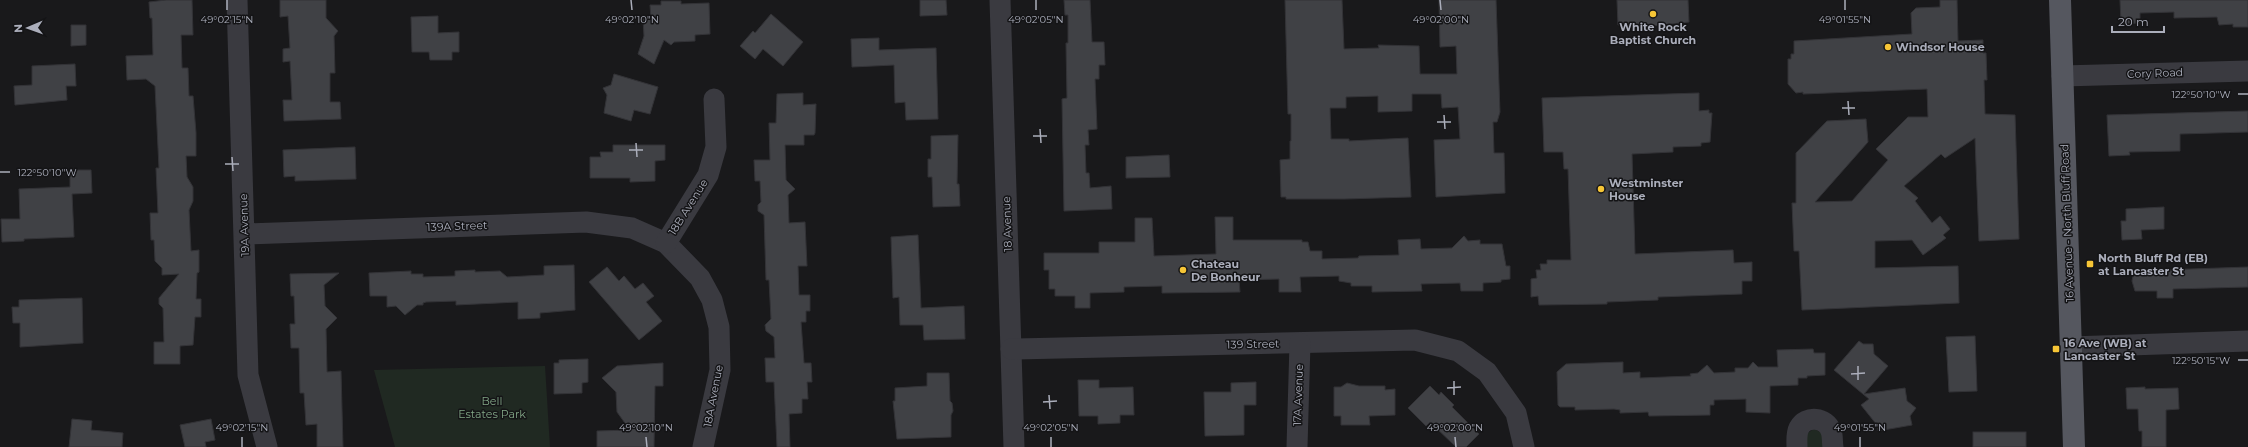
<svg xmlns="http://www.w3.org/2000/svg" width="2248" height="447" font-family="Montserrat,sans-serif">
	<rect width="100%" height="100%" fill="#19191b"/>
	<g fill="#202922">
		<polygon points="545,366 550,447 395,447 374,370"/>
		<polygon points="1814,429 1822,433 1825,447 1804,447 1806,434"/>
	</g>
	<g fill="#404145" stroke="#333337">
		<polygon points="166,0 192,0 193,35 181,35 182,68 188,68 189,96 193,96 196,133 196,156 186,156 187,177 193,187 193,201 189,210 191,251 199,250 199,272 197,273 196,299 201,299 201,317 195,317 193,345 180,346 180,364 154,364 154,342 164,342 163,308 159,304 159,298 179,274 162,275 162,268 155,261 154,240 151,240 150,213 158,213 156,168 159,168 155,86 146,79 127,80 126,56 153,55 152,18 150,18 149,2"/>
		<polygon points="280,0 326,0 326,18 338,31 334,36 335,73 330,73 330,102 340,102 341,119 284,121 283,100 292,100 290,61 283,62 283,49 290,48 288,16 280,17"/>
		<polygon points="920,0 946,0 947,15 920,16"/>
		<polygon points="1064,0 1090,0 1092,42 1104,42 1105,65 1099,65 1099,79 1095,79 1097,129 1088,130 1089,145 1085,145 1086,173 1089,173 1090,188 1111,186 1112,209 1064,211 1062,99 1067,98 1066,43 1068,43 1068,15 1065,15"/>
		<polygon points="1285,0 1342,0 1344,49 1379,48 1378,45 1419,46 1420,74 1457,74 1456,46 1440,47 1439,0 1496,0 1500,112 1497,122 1493,122 1494,153 1504,153 1505,193 1436,197 1434,140 1460,139 1458,107 1442,108 1441,94 1412,94 1412,111 1378,112 1378,96 1346,97 1346,108 1330,108 1331,139 1349,139 1349,141 1408,138 1411,197 1344,199 1286,199 1286,197 1281,197 1280,160 1290,159 1290,141 1291,141 1291,114 1288,114"/>
		<polygon points="1617,0 1688,0 1689,22 1644,27 1644,24 1618,25"/>
		<polygon points="1940,0 1957,0 1958,41 1983,40 1983,53 1986,53 1987,80 1984,80 1985,114 2015,115 2019,239 1979,241 1975,138 1945,158 1941,154 1904,186 1918,198 1915,201 1932,223 1940,216 1950,229 1943,235 1946,238 1923,255 1912,240 1875,241 1875,268 1958,266 1959,303 1802,310 1799,251 1794,251 1792,203 1796,203 1796,153 1827,121 1866,119 1868,142 1815,202 1852,201 1888,160 1876,149 1908,117 1928,117 1927,89 1803,94 1803,92 1796,93 1788,84 1788,59 1791,59 1791,54 1794,54 1794,41 1912,34 1911,13 1916,8 1940,7"/>
		<polygon points="2120,0 2248,0 2248,27 2233,27 2233,24 2219,25 2217,17 2174,18 2174,12 2140,13 2140,23 2121,24"/>
		<polygon points="661,1 681,1 681,4 709,3 710,34 695,35 695,41 674,42 671,45 664,40 654,64 638,54 644,36 643,19 651,19 650,5 661,5"/>
		<polygon points="771,14 803,42 783,66 763,49 755,59 740,46 753,31 755,33"/>
		<polygon points="438,16 438,33 459,32 459,52 452,52 452,60 430,60 429,52 412,52 411,17"/>
		<polygon points="71,25 86,25 86,45 71,46"/>
		<polygon points="879,38 879,50 936,48 938,119 906,120 905,102 895,103 894,65 852,67 851,39"/>
		<polygon points="75,64 76,86 66,86 67,100 15,105 14,86 32,85 32,66"/>
		<polygon points="614,74 658,87 650,114 634,110 631,121 604,113 607,95 603,88 611,85"/>
		<polygon points="803,93 803,105 816,104 815,133 814,135 804,135 804,145 785,145 786,180 795,189 788,195 789,223 805,222 807,266 798,266 799,295 810,295 810,311 806,311 806,322 801,322 804,363 811,363 812,382 807,382 808,399 802,399 802,413 789,414 790,447 777,447 774,382 766,382 765,358 775,358 774,337 766,331 765,325 771,319 769,280 766,280 764,215 758,211 758,205 761,202 760,181 755,181 754,160 770,160 769,123 776,123 777,94"/>
		<polygon points="1699,93 1699,111 1709,110 1709,113 1712,113 1710,142 1701,143 1701,146 1673,147 1673,152 1632,154 1635,254 1733,250 1734,263 1752,262 1752,281 1742,281 1742,294 1658,297 1658,300 1607,302 1607,304 1539,305 1538,296 1531,297 1531,279 1537,278 1536,270 1541,270 1540,264 1547,264 1547,260 1571,260 1568,169 1564,169 1563,152 1544,152 1542,98"/>
		<polygon points="2248,111 2248,132 2180,134 2180,151 2129,152 2130,155 2109,156 2107,115"/>
		<polygon points="958,135 957,184 959,184 960,206 933,207 932,177 928,177 928,159 931,159 931,136"/>
		<polygon points="613,145 665,145 665,160 655,161 655,181 630,182 630,178 590,178 590,157 601,157 600,152 613,152"/>
		<polygon points="355,147 356,179 295,181 295,176 284,177 283,150"/>
		<polygon points="1169,155 1170,177 1126,178 1126,157"/>
		<polygon points="70,170 91,170 92,193 72,194 74,237 24,239 24,241 2,242 1,219 20,219 19,189 70,187"/>
		<polygon points="2164,207 2164,229 2141,230 2142,239 2122,240 2121,221 2126,221 2126,209"/>
		<polygon points="1215,217 1233,217 1233,240 1302,240 1302,242 1308,242 1310,251 1322,251 1322,259 1358,258 1359,256 1399,255 1398,240 1420,239 1421,249 1452,248 1464,236 1468,241 1480,240 1480,244 1502,244 1506,266 1510,266 1510,279 1501,280 1501,282 1483,283 1483,291 1461,291 1460,283 1421,284 1422,291 1372,292 1372,286 1351,286 1351,283 1339,281 1339,276 1300,277 1301,292 1279,292 1279,279 1239,280 1240,292 1162,293 1162,286 1124,287 1124,292 1090,293 1090,308 1075,308 1075,296 1055,296 1055,289 1049,289 1049,270 1044,270 1044,253 1099,253 1099,242 1135,242 1135,218 1152,218 1154,256 1216,254"/>
		<polygon points="918,235 921,308 964,306 965,339 924,340 923,325 900,325 899,297 893,298 891,237"/>
		<polygon points="574,265 575,310 540,313 540,318 518,319 518,302 456,305 456,301 426,302 423,303 423,305 417,305 405,315 396,306 387,307 387,296 370,296 369,273 411,271 411,274 423,274 423,277 455,276 455,271 475,270 475,272 500,271 507,277 544,275 544,266"/>
		<polygon points="607,267 619,281 624,276 635,289 643,283 654,296 646,302 662,321 639,340 589,282"/>
		<polygon points="2248,267 2248,287 2173,289 2173,298 2157,298 2157,291 2135,291 2132,281 2134,271"/>
		<polygon points="339,273 324,285 325,306 337,318 326,329 327,372 341,371 343,447 317,447 317,424 306,425 304,393 300,393 299,348 291,348 290,324 295,324 294,296 291,296 290,274"/>
		<polygon points="82,298 83,343 20,347 20,323 13,323 12,307 19,307 19,300"/>
		<polygon points="1975,336 1977,391 1949,392 1946,337"/>
		<polygon points="1859,341 1863,344 1873,344 1874,354 1888,366 1864,394 1905,388 1907,401 1916,408 1910,416 1912,425 1878,431 1877,425 1861,405 1869,399 1834,370"/>
		<polygon points="1813,349 1814,353 1825,353 1825,375 1807,376 1807,378 1798,378 1798,385 1770,386 1770,413 1746,412 1746,399 1714,400 1714,405 1710,405 1710,415 1649,416 1648,412 1620,413 1620,410 1614,409 1575,410 1575,407 1560,407 1558,405 1557,372 1566,364 1623,362 1623,373 1640,372 1640,378 1691,376 1690,374 1698,373 1707,365 1714,373 1735,372 1735,368 1748,368 1753,362 1758,367 1778,367 1777,350"/>
		<polygon points="588,359 588,382 582,383 582,393 554,394 554,363 559,363 559,360"/>
		<polygon points="663,363 663,386 655,386 654,447 597,447 597,431 630,430 617,412 616,392 602,378 617,366"/>
		<polygon points="927,373 949,373 950,401 952,403 953,411 951,415 951,437 897,439 893,401 895,401 895,388 927,386"/>
		<polygon points="1078,380 1099,380 1099,388 1133,387 1134,415 1120,415 1120,423 1098,424 1098,416 1079,416"/>
		<polygon points="1256,382 1256,405 1244,405 1244,435 1205,436 1204,392 1231,392 1231,383"/>
		<polygon points="1347,383 1359,386 1385,386 1385,390 1395,389 1395,415 1369,416 1370,425 1341,425 1341,416 1334,416 1334,387 1341,387"/>
		<polygon points="1430,386 1439,395 1441,392 1454,405 1452,407 1479,434 1466,447 1456,447 1430,422 1426,426 1408,408"/>
		<polygon points="2145,387 2145,389 2178,388 2179,409 2166,410 2166,447 2142,447 2142,431 2139,431 2138,409 2127,409 2126,388"/>
		<polygon points="72,419 92,421 91,430 123,433 122,447 69,447"/>
		<polygon points="211,419 215,440 205,442 206,447 185,447 180,425"/>
		<rect x="1973" y="432" width="53" height="15"/>
	</g>
	<g fill="none" stroke-linecap="round" stroke-linejoin="round">
		<g stroke="#3a3a40" stroke-width="21">
			<polyline points="237,0 248,375 267,447"/>
			<polyline points="1000,0 1014,447"/>
			<polyline points="2062,76 2248,71"/>
			<polyline points="245,234 586,222 632,228 666,243 700,278 712,300 719,327 720,370 703,447"/>
			<polyline points="666,243 708,175 716,147 714,99"/>
			<polyline points="2071,347 2248,341"/>
			<polyline points="1011,349 1415,340 1458,351 1487,372 1516,413 1524,447"/>
			<polyline points="1297,447 1300,343"/>
			<path d="M1797,447c0,-6 -1,-13 2,-19 7,-13 27,-11 32,3 2,5 1,11 2,16"/>
		</g>
		<polyline stroke="#55575f" stroke-width="22" points="2060,0 2074,447"/>
	</g>
	<path fill="none" stroke="#abaebb" stroke-width="1.5" d="M227,0v10M631,0l1,10M1036,0v10M1440,0l1,10M1845,0v10M2238,94h10M1848,101l1,14M1842,108h13M1444,115l1,14M1437,122h14M1040,129l1,14M1033,136h14M636,143l1,14M629,150h14M232,157l1,14M225,164h14M0,172h10M2238,360h10M1858,366v14M1851,374l14,-1M1454,381v14M1447,388l14,-1M1049,395l1,14M1043,402l14,-1M242,437v10M646,437l1,10M1051,437v10M1455,437l1,10M1860,437v10"/>
	<g fill="#f6c536" stroke="#141416" stroke-width="1.5">
		<circle cx="1653" cy="14" r="4"/>
		<circle cx="1888" cy="47" r="4"/>
		<circle cx="1601" cy="189" r="4"/>
		<rect x="2086" y="260" width="8" height="8" rx="2"/>
		<circle cx="1183" cy="270" r="4"/>
		<rect x="2052" y="345" width="8" height="8" rx="2"/>
	</g>
	<g text-anchor="middle" dominant-baseline="central" stroke-width="3" stroke-linejoin="round" paint-order="stroke">
		<g font-size="11" font-weight="bold" fill="#abaebb" stroke="#141416" text-anchor="start">
			<text x="1653" y="27" text-anchor="middle">White Rock<tspan x="1653" dy="13">Baptist Church</tspan></text>
			<text x="1896" y="47">Windsor House</text>
			<text x="1609" y="183">Westminster<tspan x="1609" dy="13">House</tspan></text>
			<text x="2098" y="258">North Bluff Rd (EB)<tspan x="2098" dy="13">at Lancaster St</tspan></text>
			<text x="1191" y="264">Chateau<tspan x="1191" dy="13">De Bonheur</tspan></text>
			<text x="2064" y="343">16 Ave (WB) at<tspan x="2064" dy="13">Lancaster St</tspan></text>
		</g>
		<g font-size="11" fill="#abaebb" stroke="#141416">
			<text transform="translate(2155 73) rotate(-2)">Cory Road</text>
			<text transform="translate(688 207) rotate(-58)">18B Avenue</text>
			<text transform="translate(2067 223) rotate(-92)">16 Avenue - North Bluff Road</text>
			<text transform="translate(1007 224) rotate(-92)">18 Avenue</text>
			<text transform="translate(244 225) rotate(-92)">19A Avenue</text>
			<text transform="translate(457 226) rotate(-2)">139A Street</text>
			<text transform="translate(1253 344) rotate(-1)">139 Street</text>
			<text transform="translate(1298 395) rotate(-88)">17A Avenue</text>
			<text transform="translate(713 396) rotate(-79)">18A Avenue</text>
		</g>
		<g font-size="11" fill="#82a687" stroke="#141416">
			<text x="492" y="401">Bell<tspan x="492" dy="13">Estates Park</tspan></text>
		</g>
	</g>
	<g font-size="10" text-anchor="middle" fill="#abaebb" stroke="#141416" stroke-width="3" stroke-linejoin="round" paint-order="stroke">
		<text x="227" y="23">49°02'15"N</text>
		<text x="632" y="23">49°02'10"N</text>
		<text x="1036" y="23">49°02'05"N</text>
		<text x="1441" y="23">49°02'00"N</text>
		<text x="1845" y="23">49°01'55"N</text>
		<text x="2201" y="98">122°50'10"W</text>
		<text x="47" y="176">122°50'10"W</text>
		<text x="2201" y="364">122°50'15"W</text>
		<text x="242" y="431">49°02'15"N</text>
		<text x="646" y="431">49°02'10"N</text>
		<text x="1051" y="431">49°02'05"N</text>
		<text x="1455" y="431">49°02'00"N</text>
		<text x="1860" y="431">49°01'55"N</text>
	</g>
	<g transform="translate(28 28) rotate(268)" stroke="#141416" stroke-width="3" paint-order="stroke">
	<path d="M0-3L7 15L0 10L-7 15Z" fill="#abaebb"/>
	<text y="-6" font-size="11" font-weight="bold" text-anchor="middle" fill="#abaebb">N</text>
	</g>
	<path d="M2112 26v6h52v-6" fill="none" stroke="#abaebb" stroke-width="2"/>
	<text x="2118" y="26" font-size="12" fill="#abaebb" stroke="#141416" stroke-width="3" paint-order="stroke">20 m</text>
</svg>
